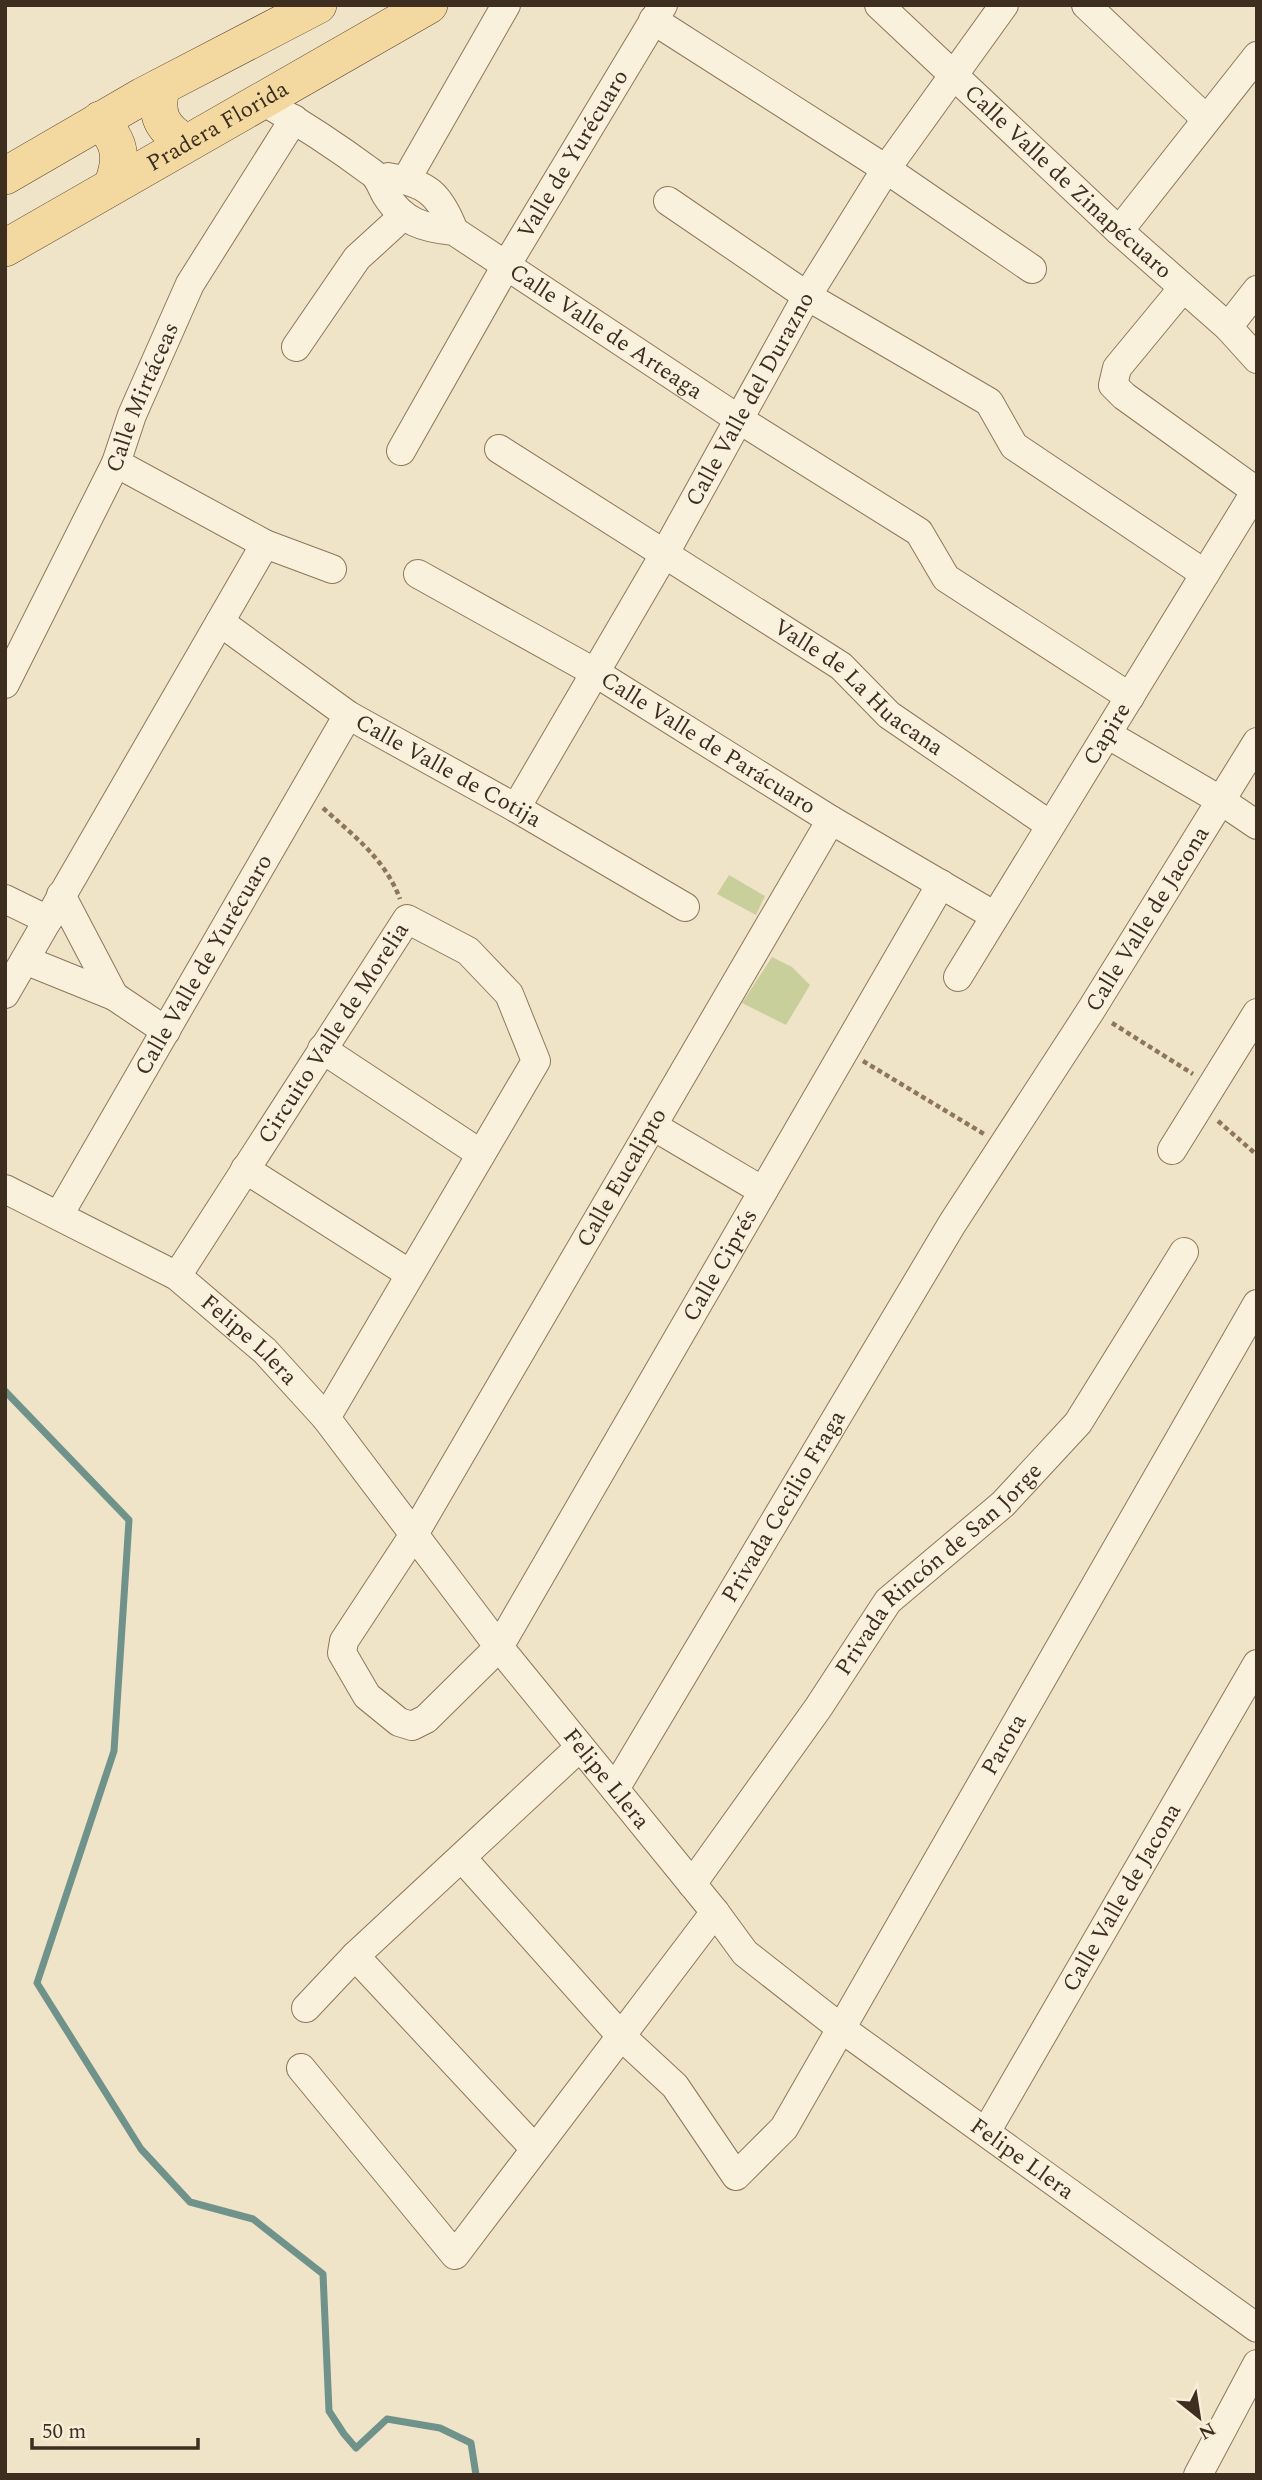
<svg xmlns="http://www.w3.org/2000/svg" width="1262" height="2480" font-family="Spectral,serif">
	<rect width="100%" height="100%" fill="#f0e4c8"/>
	<g fill="#c9cf9b">
		<polygon points="729,875 765,896 756,915 717,894"/>
		<polygon points="772,957 792,967 810,985 786,1025 742,1003"/>
	</g>
	<g fill="none" stroke-linecap="round" stroke-linejoin="round">
		<polyline stroke="#6f938a" stroke-width="7" points="5,1391 129,1520 114,1751 37,1983 141,2149 190,2202 253,2219 323,2274 329,2411 344,2434 356,2448 387,2419 440,2428 471,2443 476,2475"/>
		<g stroke="#8d765c" stroke-width="30">
			<g id="minor">
				<path id="s1" d="M879,5l240,226 109,96 29,32"/>
				<polyline points="1086,5 1206,119"/>
				<polyline points="653,20 886,169 1032,269"/>
				<path id="s2" d="M261,100c38,22 75,46 110,72 8,5 10,15 15,23 17,27 37,33 68,36l286,189 179,112 27,46 184,119"/>
				<path d="M388,177c40,6 52,18 66,54"/>
				<polyline points="406,180 506,5"/>
				<polyline points="668,201 807,296 989,402 1014,446 1205,574"/>
				<polyline points="1119,231 1257,56"/>
				<polyline points="1183,288 1117,368 1113,385 1124,396 1256,491"/>
				<polyline points="1228,327 1257,290"/>
				<polyline points="296,347 357,258 403,216"/>
				<path id="s3" d="M499,449l342,217 48,49 161,110"/>
				<path id="s4" d="M401,451l106,-187 156,-259"/>
				<polyline points="116,463 265,544 332,569"/>
				<path id="s5" d="M418,574l178,99 235,147 164,96"/>
				<path id="s6" d="M220,622l128,93 168,93 169,99"/>
				<path id="s7" d="M5,684l111,-221 16,-48 58,-131 104,-165"/>
				<polyline points="1107,734 1220,800 1257,825"/>
				<path id="s8" d="M516,808l149,-255 142,-257 79,-127 118,-164"/>
				<path id="s9" d="M831,820l-418,716 -69,105 -2,12 25,43 32,26 13,4 14,-7 73,-72 442,-763"/>
				<polyline points="61,895 114,996"/>
				<polyline points="5,899 48,920"/>
				<polyline points="25,960 114,996 166,1031"/>
				<path id="s10" d="M958,977l299,-488"/>
				<polyline points="5,994 265,544"/>
				<polyline points="322,1049 481,1154"/>
				<polyline points="653,1126 763,1191"/>
				<polyline points="1172,1150 1257,1013"/>
				<polyline points="245,1169 410,1274"/>
				<path id="s11" d="M5,1189l172,87 88,75 61,67 173,229 216,265 30,41 97,76 415,299"/>
				<path id="s12" d="M59,1215l289,-500"/>
				<path id="s13" d="M177,1276l230,-357 61,32 41,43 27,67 -210,357"/>
				<path id="s14" d="M615,1789l337,-565 139,-214 166,-268"/>
				<path id="s15" d="M462,1858l159,178 54,50 61,90 48,-48 473,-824"/>
				<path id="s16" d="M692,1884l126,-176 70,-107 115,-97 75,-81 106,-171"/>
				<polyline points="355,1956 535,2149"/>
				<polyline points="306,2008 355,1956 580,1747"/>
				<polyline points="301,2068 455,2255 715,1912"/>
				<path id="s17" d="M986,2132l271,-468"/>
				<polyline points="1198,2475 1257,2364"/>
			</g>
		</g>
		<g stroke="#5b4430" stroke-width="38">
			<g id="major">
				<path d="M161,87c-6,28 0,41 25,56"/>
				<path d="M100,120c20,22 23,36 13,64"/>
				<polyline points="5,176 143,96 318,5"/>
				<path id="s18" d="M5,248l424,-243"/>
			</g>
		</g>
		<g stroke="#8d765c" stroke-width="4.5" stroke-dasharray="5 3.5" stroke-linecap="butt">
			<path d="M323,808c31,28 62,51 77,91"/>
			<polyline points="1112,1023 1193,1074"/>
			<polyline points="863,1061 984,1134"/>
			<polyline points="1218,1121 1257,1155"/>
		</g>
		<use href="#minor" stroke="#faf1dc" stroke-width="28"/>
		<use href="#major" stroke="#f3d9a0" stroke-width="37"/>
	</g>
	<g text-anchor="middle" dominant-baseline="central" stroke-width="5" stroke-linejoin="round" paint-order="stroke">
		<g font-size="23" fill="#3d2e20" stroke="#f7eed8">
			<text stroke="none"><textPath href="#s18" startOffset="245">Pradera Florida</textPath></text>
			<text stroke="none"><textPath href="#s4" startOffset="343">Valle de Yurécuaro</textPath></text>
			<text stroke="none"><textPath href="#s1" startOffset="259">Calle Valle de Zinapécuaro</textPath></text>
			<text stroke="none"><textPath href="#s2" startOffset="422">Calle Valle de Arteaga</textPath></text>
			<text stroke="none"><textPath href="#s7" startOffset="318">Calle Mirtáceas</textPath></text>
			<text stroke="none"><textPath href="#s8" startOffset="471">Calle Valle del Durazno</textPath></text>
			<text stroke="none"><textPath href="#s3" startOffset="432">Valle de La Huacana</textPath></text>
			<text stroke="none"><textPath href="#s10" startOffset="285">Capire</textPath></text>
			<text stroke="none"><textPath href="#s5" startOffset="336">Calle Valle de Parácuaro</textPath></text>
			<text stroke="none"><textPath href="#s6" startOffset="273">Calle Valle de Cotija</textPath></text>
			<text stroke="none"><textPath href="#s14" startOffset="1020">Calle Valle de Jacona</textPath></text>
			<text stroke="none"><textPath href="#s12" startOffset="289">Calle Valle de Yurécuaro</textPath></text>
			<text stroke="none"><textPath href="#s13" startOffset="289">Circuito Valle de Morelia</textPath></text>
			<text transform="translate(622 1178) rotate(-60)">Calle Eucalipto</text>
			<text stroke="none"><textPath href="#s9" startOffset="1631">Calle Ciprés</textPath></text>
			<text stroke="none"><textPath href="#s11" startOffset="289">Felipe Llera</textPath></text>
			<text stroke="none"><textPath href="#s14" startOffset="329">Privada Cecilio Fraga</textPath></text>
			<text stroke="none"><textPath href="#s16" startOffset="402">Privada Rincón de San Jorge</textPath></text>
			<text stroke="none"><textPath href="#s15" startOffset="931">Parota</textPath></text>
			<text stroke="none"><textPath href="#s11" startOffset="856">Felipe Llera</textPath></text>
			<text stroke="none"><textPath href="#s17" startOffset="271">Calle Valle de Jacona</textPath></text>
			<text stroke="none"><textPath href="#s11" startOffset="1424">Felipe Llera</textPath></text>
		</g>
	</g>
	<rect width="1262" height="2480" fill="none" stroke="#3d2e20" stroke-width="14"/>
	<g transform="translate(1199 2417) rotate(150)" stroke="#f7eed8" stroke-width="5" paint-order="stroke">
	<path d="M0-5L12 26L0 18L-12 26Z" fill="#3d2e20"/>
	<text y="-10" font-size="19" font-weight="bold" text-anchor="middle" fill="#3d2e20">N</text>
	</g>
	<path d="M32 2438v10h166v-10" fill="none" stroke="#3d2e20" stroke-width="3.5"/>
	<text x="42" y="2438" font-size="21" fill="#3d2e20" stroke="#f7eed8" stroke-width="5" paint-order="stroke">50 m</text>
</svg>
